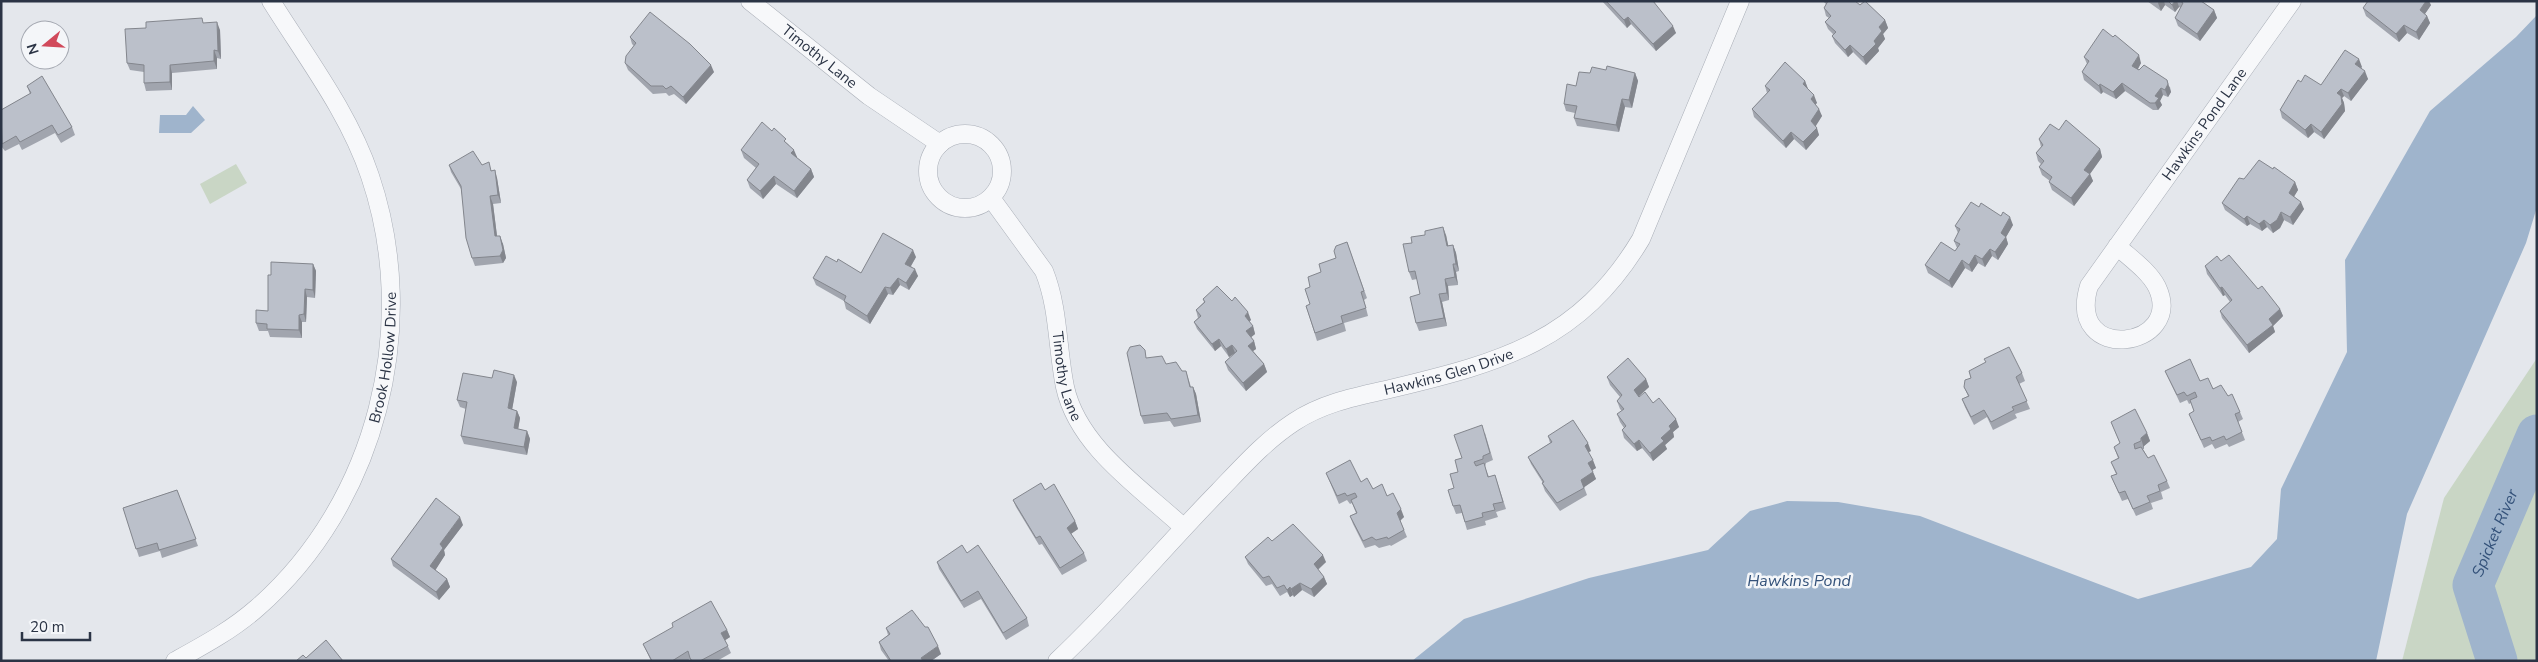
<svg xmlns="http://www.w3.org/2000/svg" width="2538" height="662" font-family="'Nunito Sans',sans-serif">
	<rect width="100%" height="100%" fill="#e4e7ec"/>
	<g fill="#c9d6c5">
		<polygon points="236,164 247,183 210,204 200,184"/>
		<polygon points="2537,358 2537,661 2402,661 2444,498"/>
	</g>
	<g fill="#9fb4cc">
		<polygon points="2537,15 2537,207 2526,243 2407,514 2376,661 1412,661 1464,619 1589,578 1708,550 1750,511 1787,501 1838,502 1920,516 2138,599 2251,567 2277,539 2281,489 2347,352 2345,260 2430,111 2516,37"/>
		<polygon points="193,106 205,120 191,133 159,133 160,115 186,115"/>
	</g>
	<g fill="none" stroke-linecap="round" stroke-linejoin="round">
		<path stroke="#9fb4cc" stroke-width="41" id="s1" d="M2497,661l-24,-76 64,-150"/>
		<g stroke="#a9aeb7" stroke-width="19">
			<g id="minor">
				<path id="s2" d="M750,1l119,95 71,48"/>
				<circle cx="965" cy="171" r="37"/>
				<path id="s3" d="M991,198l53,73c15,37 13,77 21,116 13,60 76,101 118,140"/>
				<path id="s4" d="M2117,246c13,12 32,25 40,41 29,62 -92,78 -68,-1l203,-285"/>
				<path id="s5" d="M175,661c29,-16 57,-31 82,-53 120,-105 164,-282 113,-432 -21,-63 -64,-119 -99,-175"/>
				<path id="s6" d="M1057,661c57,-53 107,-114 162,-170 24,-25 46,-50 75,-69 30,-20 65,-26 100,-34 108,-26 186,-47 247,-149l99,-238"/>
			</g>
		</g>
		<use href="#minor" stroke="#f7f8fa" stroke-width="18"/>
	</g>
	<g fill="#a1a5ae">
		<polygon points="1602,1 1656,1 1654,3 1676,33 1656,51 1631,24 1627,28"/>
		<polygon points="1823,1 1844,1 1860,5 1885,20 1888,28 1883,34 1885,39 1878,48 1879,51 1866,65 1853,52 1848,57 1835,43 1832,36 1833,34 1828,29 1825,22 1829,18 1826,16 1824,8 1826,4"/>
		<polygon points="2147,1 2201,1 2214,10 2217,18 2200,41 2178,26 2175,18 2181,8 2179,7 2175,12 2165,5 2161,11"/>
		<polygon points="2431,5 2425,14 2427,16 2430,23 2419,40 2407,33 2399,42 2366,16 2363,8"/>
		<polygon points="204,23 220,30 221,59 217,58 217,69 172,73 172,90 146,91 144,83 144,72 130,70 127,63 146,28"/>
		<polygon points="630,37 714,72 686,104 674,94 669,96 666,93 653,94 628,70 625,63 634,46 632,44"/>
		<polygon points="2084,57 2141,63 2138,69 2170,87 2171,92 2168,97 2163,95 2160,101 2162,105 2158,110 2153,110 2125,91 2116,99 2103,92 2101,94 2084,80 2082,72 2087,64"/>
		<polygon points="2362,67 2361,68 2368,79 2351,101 2344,96 2342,98 2344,103 2345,111 2324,139 2314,132 2308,138 2282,118 2280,110 2301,82 2321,85"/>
		<polygon points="1606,70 1635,73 1638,81 1632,108 1625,107 1619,132 1577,126 1574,118 1575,113 1566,111 1564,104 1576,86"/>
		<polygon points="1805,81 1808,89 1817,103 1815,104 1822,116 1815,126 1819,135 1806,150 1794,139 1786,148 1754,117 1752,109 1767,93 1765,86"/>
		<polygon points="27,86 72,127 75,135 61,143 55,133 22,150 19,144 5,151 1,146 1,110 30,94"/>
		<polygon points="2059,130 2100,149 2102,157 2090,174 2093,181 2074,206 2052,190 2049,182 2050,181 2042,175 2039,167 2041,164 2038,161 2036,153 2041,147 2039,139"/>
		<polygon points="772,131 788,144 797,157 797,158 811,169 814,177 797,198 776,184 763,199 750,188 747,180 756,168 744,158 741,150"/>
		<polygon points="449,165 482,165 492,171 497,178 501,203 493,204 497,236 503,244 506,258 503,263 475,266 472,258 461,189 451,172"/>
		<polygon points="2244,179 2295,182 2298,190 2294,196 2304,209 2293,225 2284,220 2280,228 2273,233 2267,227 2262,231 2250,224 2247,226 2225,210 2222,203"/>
		<polygon points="1979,207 2013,225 2006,237 2008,244 1998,260 1992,256 1985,267 1978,263 1972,272 1965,268 1952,288 1928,273 1925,265 1955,251 1957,248 1954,241 1958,233 1955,226"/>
		<polygon points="1446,235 1448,246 1453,245 1456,253 1459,271 1456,272 1458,285 1448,286 1449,300 1442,302 1447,326 1419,331 1416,323 1420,294 1417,279 1412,280 1409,272"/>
		<polygon points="1347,242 1367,298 1364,300 1368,316 1344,323 1346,331 1317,341 1306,306 1310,304 1310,287 1321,272 1336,258"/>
		<polygon points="916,257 911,266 918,276 909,290 900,285 893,295 888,294 870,324 846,309 844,301 816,285 813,278 837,262 861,273"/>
		<polygon points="2221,261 2258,289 2280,309 2283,316 2273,326 2275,332 2249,353 2222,318 2220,311 2230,302 2225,295 2223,296 2207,274 2205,266"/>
		<polygon points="313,264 316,271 315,298 307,297 306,322 302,322 302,338 270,337 268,331 259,331 256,323 268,311 271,275"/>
		<polygon points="1203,299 1232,301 1251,320 1249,322 1253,326 1255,334 1251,337 1254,341 1256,349 1253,351 1264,364 1267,372 1246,391 1228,370 1225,362 1235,353 1229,357 1221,346 1215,351 1197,329 1194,322 1198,318 1196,310 1204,302"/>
		<polygon points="1148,358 1166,364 1182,371 1186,371 1191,387 1193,387 1196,394 1201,422 1174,427 1170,421 1144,424 1141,416"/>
		<polygon points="1969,371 2022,373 2025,381 2019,384 2030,409 2015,414 2017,418 1993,430 1987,417 1974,425 1965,407 1962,399 1968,396 1964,387 1971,378"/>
		<polygon points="2165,371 2200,381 2228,396 2240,412 2243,419 2238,422 2245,440 2229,447 2227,444 2215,449 2212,444 2204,448 2189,414 2194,411 2191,403 2189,404 2187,400 2180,403"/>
		<polygon points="1607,377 1646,379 1649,387 1639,396 1653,403 1679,427 1673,432 1674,437 1665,445 1667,449 1653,461 1642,448 1637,451 1624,438 1622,430 1624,428 1620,422 1617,414 1622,411 1620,409 1617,401 1620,397 1610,385"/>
		<polygon points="517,382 512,409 517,411 520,418 518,429 527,431 530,439 527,455 464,444 461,436 466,409 460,407 457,400"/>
		<polygon points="2111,422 2147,433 2150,441 2144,446 2144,449 2143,449 2148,458 2167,481 2170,488 2161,492 2163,499 2151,503 2153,509 2136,516 2128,499 2122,501 2111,476 2116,474 2111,462 2118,458 2114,447 2120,443"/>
		<polygon points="1485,433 1493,460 1486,463 1485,467 1489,477 1495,475 1506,509 1496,512 1498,517 1485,521 1486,525 1467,530 1462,513 1456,514 1453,506 1454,488 1462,458"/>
		<polygon points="1548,436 1591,451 1588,452 1596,468 1592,470 1596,479 1584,487 1587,495 1560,511 1545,491 1542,483 1543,483 1531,464 1528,457 1550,443"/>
		<polygon points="1326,473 1361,482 1387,496 1404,517 1400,520 1407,537 1391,546 1390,545 1379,548 1375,545 1365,548 1353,524 1350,516 1356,513 1352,503 1350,504 1347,500 1339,504"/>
		<polygon points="177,490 198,546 162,558 160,551 139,557 123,508"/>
		<polygon points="1045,490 1075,521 1078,529 1071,534 1084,553 1087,561 1062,575 1042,544 1039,545 1016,507 1013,500"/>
		<polygon points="463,525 444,550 445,555 435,570 447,579 450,587 439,600 393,566 391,559"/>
		<polygon points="1272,541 1326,562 1318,570 1324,577 1327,584 1314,597 1302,590 1294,597 1293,595 1290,597 1287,592 1280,596 1272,584 1266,586 1248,564 1245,557"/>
		<polygon points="967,553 1027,618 1029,626 1006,640 981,599 964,608 939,569 937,562"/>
		<polygon points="886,628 941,654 931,661 889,661 881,650 879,642 888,635"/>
		<polygon points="727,630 730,637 725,640 731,653 717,661 691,661 690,659 687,661 651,661 643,644"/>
	</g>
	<g fill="#83868d">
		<polygon points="2159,1 2164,1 2165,5 2161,11 2158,3"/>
		<polygon points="2175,1 2177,1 2179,7 2175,12 2172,5"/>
		<polygon points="2426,1 2429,1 2431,5 2422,18 2420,10"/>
		<polygon points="2214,10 2217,18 2200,41 2197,34"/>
		<polygon points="2427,16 2430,23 2419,40 2416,32"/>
		<polygon points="1628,17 1631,24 1627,28 1624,20"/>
		<polygon points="1885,20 1888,28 1883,34 1885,39 1878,48 1879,51 1866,65 1863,57 1874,41 1879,27"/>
		<polygon points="217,22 220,30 221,59 218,51"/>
		<polygon points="2404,25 2407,33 2399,42 2396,34"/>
		<polygon points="1673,26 1676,33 1656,51 1653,44"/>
		<polygon points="1850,45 1853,52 1848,57 1845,50"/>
		<polygon points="214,50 217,58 217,69 214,61"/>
		<polygon points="2139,55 2141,63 2135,74 2132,66"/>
		<polygon points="2359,59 2362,67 2358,72 2355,64"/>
		<polygon points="170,65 172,73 172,90 170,82"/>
		<polygon points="711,65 714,72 686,104 683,97"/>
		<polygon points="2365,71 2368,79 2351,101 2348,93"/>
		<polygon points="1635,73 1638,81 1632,108 1629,100"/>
		<polygon points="2167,80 2171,92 2168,97 2165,90"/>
		<polygon points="1805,81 1808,89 1803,84"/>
		<polygon points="2122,83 2125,91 2116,99 2113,92"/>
		<polygon points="2100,84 2103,92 2101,94 2099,86"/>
		<polygon points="2161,88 2163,95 2160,101 2162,105 2158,110 2155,103 2155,96"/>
		<polygon points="2341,89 2344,96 2342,98 2344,103 2345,111 2324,139 2321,132 2337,93"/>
		<polygon points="1814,95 1817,103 1813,107 1811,99"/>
		<polygon points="1622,99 1625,107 1619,132 1616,125"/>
		<polygon points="1819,109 1822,116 1814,129 1811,121"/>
		<polygon points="2311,124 2314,132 2308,138 2305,130"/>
		<polygon points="1817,128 1819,135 1806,150 1803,142"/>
		<polygon points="1791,132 1794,139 1786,148 1783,141"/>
		<polygon points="2100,149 2102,157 2087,178 2084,170"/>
		<polygon points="794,150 797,157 794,161 791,153"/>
		<polygon points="811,169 814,177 797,198 794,191"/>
		<polygon points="495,170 497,178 501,203 498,195"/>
		<polygon points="2090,174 2093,181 2074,206 2071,198"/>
		<polygon points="774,176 776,184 763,199 760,191"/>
		<polygon points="2295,182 2298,190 2292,200 2289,193"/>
		<polygon points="490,196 493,204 498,244 495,236"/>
		<polygon points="2301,202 2304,209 2293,225 2290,217"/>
		<polygon points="2281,212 2284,220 2280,228 2273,233 2270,225"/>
		<polygon points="2247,216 2250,224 2247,226 2244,219"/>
		<polygon points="2010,217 2013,225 2006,237 2008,244 1998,260 1995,252 2001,233"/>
		<polygon points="2264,220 2267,227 2262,231 2259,224"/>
		<polygon points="1443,227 1446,235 1450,254 1447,246"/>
		<polygon points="500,236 503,244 506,258 503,263 500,256"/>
		<polygon points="1453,245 1456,253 1459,271 1456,264"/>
		<polygon points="1990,249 1992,256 1985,267 1982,259"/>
		<polygon points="913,250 916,257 908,271 905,264"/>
		<polygon points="1975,255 1978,263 1972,272 1969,265"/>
		<polygon points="1962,260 1965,268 1952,288 1949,281"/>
		<polygon points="313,264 316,271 315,298 313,290"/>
		<polygon points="1453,264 1456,272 1458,285 1455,277"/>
		<polygon points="915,269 918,276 909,290 906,283"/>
		<polygon points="898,278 900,285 893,295 890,288"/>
		<polygon points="1445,279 1448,286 1449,300 1447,293"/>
		<polygon points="885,287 888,294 870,324 867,316"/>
		<polygon points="2222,287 2225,295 2223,296 2220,288"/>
		<polygon points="305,289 307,297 306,322 304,314"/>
		<polygon points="1439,294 1442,302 1447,326 1444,318"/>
		<polygon points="2280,309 2283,316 2273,326 2275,332 2249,353 2247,345 2269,319"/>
		<polygon points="1248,312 1251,320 1247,323 1245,316"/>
		<polygon points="299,315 302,322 302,338 299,330"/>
		<polygon points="1253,326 1255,334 1249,339 1246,331"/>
		<polygon points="1219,339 1221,346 1215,351 1212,344"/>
		<polygon points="1254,341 1256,349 1250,353 1248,346"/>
		<polygon points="1232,345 1235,353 1229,357 1226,349"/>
		<polygon points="1264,364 1267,372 1246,391 1243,383"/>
		<polygon points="514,375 517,382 511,416 508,408"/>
		<polygon points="1646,379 1649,387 1637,398 1634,390"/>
		<polygon points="1193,387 1196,394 1201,422 1198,415"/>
		<polygon points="517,411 520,418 517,436 514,428"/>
		<polygon points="1676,419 1679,427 1673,432 1674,437 1665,445 1667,449 1653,461 1650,453 1661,438 1669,426"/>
		<polygon points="527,431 530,439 527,455 524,447"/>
		<polygon points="2147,433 2150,441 2144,446 2144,449 2141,438"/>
		<polygon points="1639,440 1642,448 1637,451 1634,444"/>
		<polygon points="1588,443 1591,451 1587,453 1585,446"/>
		<polygon points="1593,460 1596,468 1591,471 1588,463"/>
		<polygon points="1593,472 1596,479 1583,488 1581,480"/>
		<polygon points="1401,509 1404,517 1400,521 1397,513"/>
		<polygon points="460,517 463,525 444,550 445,555 433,574 430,566 440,544"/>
		<polygon points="1075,521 1078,529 1069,535 1067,528"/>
		<polygon points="1323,555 1326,562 1316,571 1314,564"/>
		<polygon points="1324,577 1327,584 1314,597 1311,589"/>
		<polygon points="447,579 450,587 439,600 436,592"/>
		<polygon points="1300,583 1302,590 1294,597 1291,589"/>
		<polygon points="1290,587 1293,595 1290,597 1287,590"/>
		<polygon points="727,630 730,637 724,641 721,633"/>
		<polygon points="938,646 941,654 931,661 922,661 921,658"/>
	</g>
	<g fill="#bbc0ca" stroke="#83868d">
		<polygon points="1606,1 1653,1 1673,26 1653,44 1628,17 1624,20"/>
		<polygon points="1828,1 1844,1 1845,2 1845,1 1855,1 1860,5 1865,1 1885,20 1879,27 1882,31 1874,41 1876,44 1863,57 1850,45 1845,50 1832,36 1836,32 1825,22 1831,16 1824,8"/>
		<polygon points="2168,1 2175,1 2172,5"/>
		<polygon points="2180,1 2201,1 2214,10 2197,34 2175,18 2183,3"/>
		<polygon points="2368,1 2426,1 2420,10 2427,16 2416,32 2404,25 2396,34 2363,8"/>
		<polygon points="650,12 690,44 711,65 683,97 671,86 666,89 663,86 651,86 625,63 626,56 636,43 630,37"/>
		<polygon points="202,18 203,23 217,22 218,51 214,50 214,61 170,65 170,82 144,83 144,65 127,63 125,29 146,28 146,22"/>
		<polygon points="2103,29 2113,37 2115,35 2139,55 2132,66 2139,70 2144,65 2167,80 2168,84 2165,90 2161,88 2155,96 2159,98 2155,103 2150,103 2122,83 2113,92 2100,84 2099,86 2082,72 2089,61 2084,57"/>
		<polygon points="2345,50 2359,59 2355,64 2365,71 2348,93 2341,89 2337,93 2341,96 2342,104 2321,132 2311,124 2305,130 2280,110 2298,80 2301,82 2305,75 2321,85"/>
		<polygon points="1785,62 1805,81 1803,84 1814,95 1811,99 1819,109 1811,121 1817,128 1803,142 1791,132 1783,141 1752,109 1770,90 1765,86"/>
		<polygon points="1607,66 1635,73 1629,100 1622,99 1616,125 1574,118 1577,106 1564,104 1567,84 1576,86 1579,72 1590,73 1592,67 1606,70"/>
		<polygon points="42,76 72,127 58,135 52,125 20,142 16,136 2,144 1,110 31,93 27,86"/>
		<polygon points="2066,120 2100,149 2084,170 2090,174 2071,198 2049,182 2052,177 2039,167 2044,161 2036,153 2043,145 2039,139 2050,124 2059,130"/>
		<polygon points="762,122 772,131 774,128 786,139 784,141 794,150 791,153 811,169 794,191 774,176 760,191 747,180 759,164 741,150"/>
		<polygon points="473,151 482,165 489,162 491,171 495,170 498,195 490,196 495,236 500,236 503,250 500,256 472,258 466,238 461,186 449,165"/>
		<polygon points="2259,160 2273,169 2274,167 2295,182 2289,193 2301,202 2290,217 2281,212 2277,220 2270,225 2264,220 2259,224 2247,216 2244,219 2222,203 2239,178 2244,179"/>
		<polygon points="1971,202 1979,207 1981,203 2001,216 2003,212 2010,217 2001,233 2006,237 1995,252 1990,249 1982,259 1975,255 1969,265 1962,260 1949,281 1925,265 1941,242 1955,251 1960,244 1954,241 1960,229 1955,226"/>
		<polygon points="1443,227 1447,246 1453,245 1456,264 1453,264 1455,277 1445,279 1447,293 1439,294 1444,318 1416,323 1410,297 1420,294 1415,271 1409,272 1403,244 1412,243 1411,237 1425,235 1425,231"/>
		<polygon points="883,233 913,250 905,264 915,269 906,283 898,278 890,288 885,287 867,316 844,301 846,296 813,278 826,256 837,262 838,259 861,273"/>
		<polygon points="1347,242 1364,291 1361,292 1366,308 1341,316 1343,323 1315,333 1306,306 1310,304 1305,289 1310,287 1308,277 1321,272 1319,264 1336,258 1334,251 1336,246"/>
		<polygon points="2229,255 2258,289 2262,286 2280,309 2269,319 2273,325 2247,345 2220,311 2232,300 2222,287 2220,288 2205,266 2217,256 2221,261"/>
		<polygon points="271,262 313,264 313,290 305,289 304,314 299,315 299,330 267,329 267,324 256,323 256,310 268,311 268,275 271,275"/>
		<polygon points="1217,286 1232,301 1235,297 1248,312 1245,316 1253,326 1246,331 1254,341 1248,346 1264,364 1243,383 1225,362 1237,351 1232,345 1226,349 1219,339 1212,344 1194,322 1201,316 1196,310 1205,302 1203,299"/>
		<polygon points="1140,345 1145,350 1146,358 1162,356 1166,364 1176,362 1182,371 1186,371 1190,387 1193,387 1198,415 1171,419 1167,413 1141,416 1127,353 1130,347"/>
		<polygon points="2009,347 2022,373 2016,377 2027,401 2012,407 2014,410 1991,422 1984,410 1971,417 1962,399 1969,396 1964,387 1965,380 1971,378 1969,371 1986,362 1984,359"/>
		<polygon points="1628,358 1646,379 1634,390 1639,397 1645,392 1653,403 1659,398 1676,419 1669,426 1671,429 1661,438 1664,441 1650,453 1639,440 1634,444 1622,430 1626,426 1617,414 1624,409 1617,401 1622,395 1607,377"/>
		<polygon points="2190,359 2200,381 2208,378 2213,389 2221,385 2228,396 2232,394 2240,412 2235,414 2242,432 2226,440 2224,436 2212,441 2210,437 2201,440 2189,414 2194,411 2190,400 2197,397 2195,392 2187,396 2184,392 2177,395 2165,371"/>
		<polygon points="494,370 514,375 508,408 517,411 514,428 527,431 524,447 461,436 467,402 457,400 463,373 492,378"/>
		<polygon points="2135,409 2147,433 2141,438 2141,441 2134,444 2135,449 2141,447 2148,458 2154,455 2167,481 2158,485 2160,491 2147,496 2150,502 2133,509 2125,491 2119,493 2111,476 2117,474 2111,462 2119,458 2114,447 2120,443 2111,422"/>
		<polygon points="1573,420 1588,443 1585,446 1593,460 1588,463 1593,472 1581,480 1584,488 1557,503 1542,483 1544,482 1528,457 1552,442 1548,436"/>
		<polygon points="1482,425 1490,453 1483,456 1483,459 1474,462 1476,466 1484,463 1488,477 1495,475 1503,502 1493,504 1495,510 1482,513 1483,517 1465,522 1460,505 1453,506 1448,490 1454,488 1450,474 1458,472 1455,460 1462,458 1454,435"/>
		<polygon points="1350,460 1361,482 1367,478 1373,489 1382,484 1387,496 1393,493 1401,509 1397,513 1404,530 1388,539 1387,537 1376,540 1372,537 1363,541 1350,516 1357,513 1351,500 1357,497 1355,493 1347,496 1345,493 1337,496 1326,473"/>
		<polygon points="1041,483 1045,490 1054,484 1075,521 1067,528 1084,553 1060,568 1040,536 1036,538 1013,500"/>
		<polygon points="177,490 196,539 159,550 157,543 136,549 123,508"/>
		<polygon points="436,498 460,517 440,544 443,548 430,566 447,579 436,592 391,559"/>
		<polygon points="1293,524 1323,555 1314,564 1324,577 1311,589 1300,583 1291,589 1290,587 1287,590 1284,585 1277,588 1269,576 1263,578 1245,557 1268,537 1272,541"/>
		<polygon points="962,545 967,553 978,545 1027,618 1003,633 978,591 961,601 937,562"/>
		<polygon points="711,601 727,630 721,633 728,646 700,661 692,661 690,658 688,651 672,661 652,661 643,644 673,627 672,623"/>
		<polygon points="912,610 925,627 928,627 938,646 921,658 923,661 891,661 879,642 890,634 886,628"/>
		<polygon points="326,640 343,661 296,661 303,655 306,658"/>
	</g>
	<g text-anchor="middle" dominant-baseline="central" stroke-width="5" stroke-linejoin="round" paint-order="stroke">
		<g font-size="15" fill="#2b3445" stroke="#f4f6f9">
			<text stroke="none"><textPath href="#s2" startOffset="89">Timothy Lane</textPath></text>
			<text stroke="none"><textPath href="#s4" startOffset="409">Hawkins Pond Lane</textPath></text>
			<text stroke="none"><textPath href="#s5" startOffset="386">Brook Hollow Drive</textPath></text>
			<text stroke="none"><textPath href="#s6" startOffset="500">Hawkins Glen Drive</textPath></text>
			<text stroke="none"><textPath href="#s3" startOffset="198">Timothy Lane</textPath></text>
		</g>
		<g font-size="16" font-style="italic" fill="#34527a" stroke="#f4f6f9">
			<text stroke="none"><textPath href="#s1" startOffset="136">Spicket River</textPath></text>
			<text x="1799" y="581">Hawkins Pond</text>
		</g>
	</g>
	<rect width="2538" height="662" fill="none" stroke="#2b3445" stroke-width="5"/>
	<g transform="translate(45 45) rotate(252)"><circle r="24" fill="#f4f6f9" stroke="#a4a8b1"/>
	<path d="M0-4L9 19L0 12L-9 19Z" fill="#d1495b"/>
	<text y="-8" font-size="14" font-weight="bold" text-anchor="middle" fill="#2b3445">N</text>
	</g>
	<path d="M22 632v8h68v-8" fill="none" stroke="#2b3445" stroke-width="2.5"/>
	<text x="30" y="632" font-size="15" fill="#2b3445" stroke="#f4f6f9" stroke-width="4" paint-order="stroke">20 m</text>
</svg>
